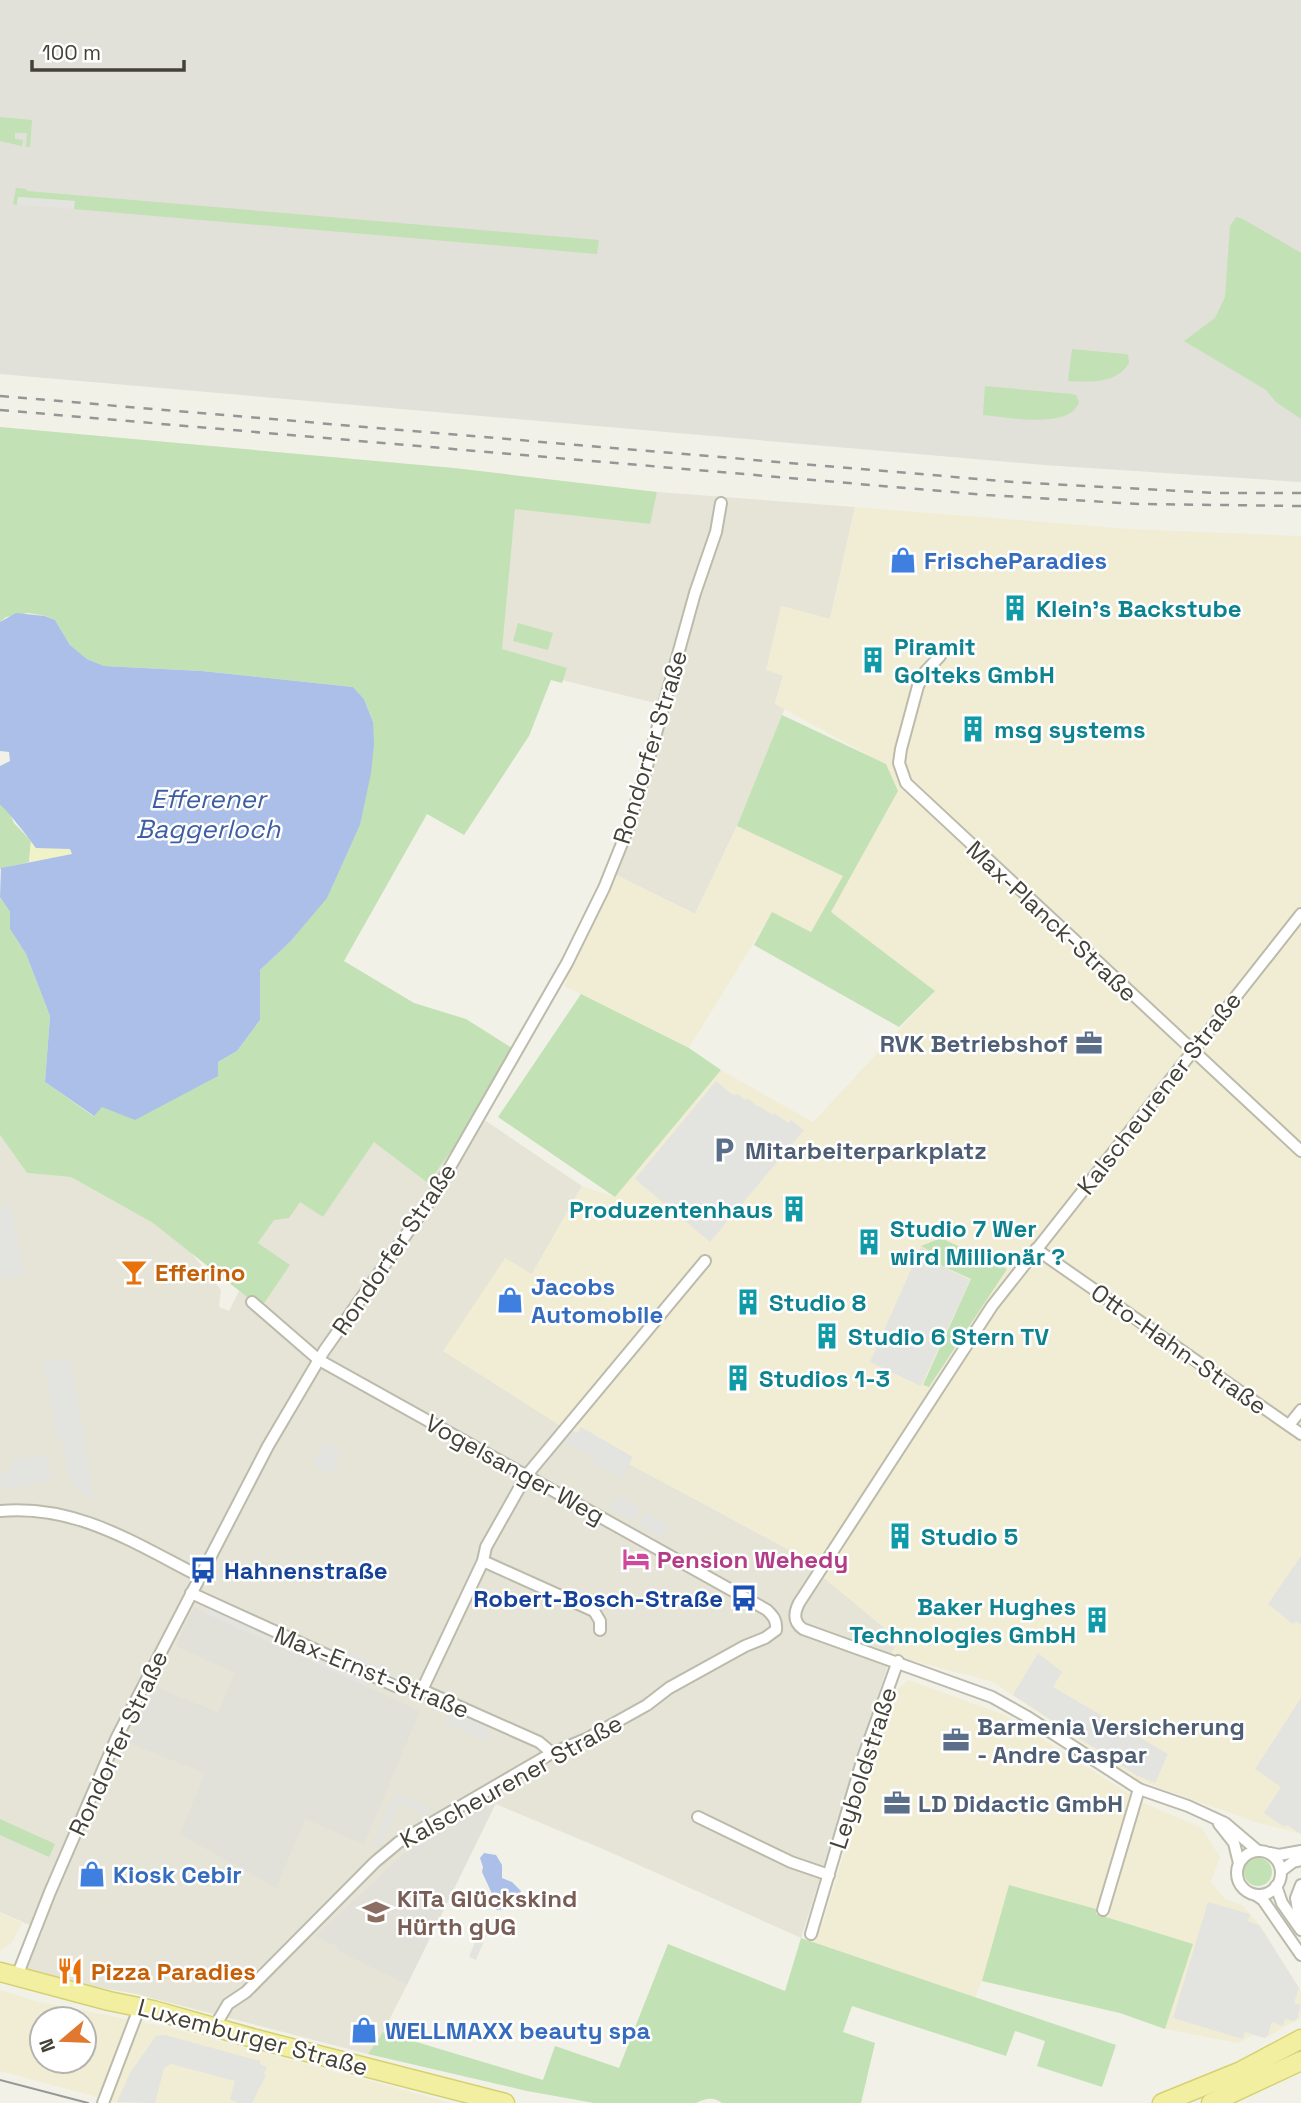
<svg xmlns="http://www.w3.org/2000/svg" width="1301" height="2103" font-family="'Space Grotesk',sans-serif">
	<rect width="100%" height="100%" fill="#f2f1e8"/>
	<g fill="#e5e4d6">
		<polygon points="657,492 855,507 830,619 781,606 783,676 775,703 785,708 737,826 695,914 608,871 632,802 659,704 562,680 567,669 501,649 515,508 649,524"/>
		<polygon points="477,1115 582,1186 532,1274 570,1432 793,1552 898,1639 891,1655 801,1938 603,1849 491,1802 433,1834 404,1853 316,1935 338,1947 338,1950 407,1985 383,2032 368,2054 136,1994 23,1974 43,1931 0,1912 0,1135 27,1173 71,1177 153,1223 189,1250 221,1290 219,1307 229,1311 239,1291 262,1307 290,1265 258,1243 274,1220 300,1201 323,1217 374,1142"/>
	</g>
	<g fill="#f1edd5" fill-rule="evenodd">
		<polygon points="855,507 1131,529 1301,536 1301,1834 1258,1823 1135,1779 993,1682 891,1655 898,1639 793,1552 570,1432 443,1351 505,1258 532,1274 582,1186 615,1197 721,1070 813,1122 935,991 831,912 898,791 886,765 775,704 783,676 766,670 781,606 830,619"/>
		<polygon points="737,826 844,876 812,932 772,913 689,1048 564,986 608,871 695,914"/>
		<polygon points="909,1680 1005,1715 1142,1802 1202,1828 1220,1857 1211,1882 1225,1899 1242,1905 1261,1926 1301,1991 1301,2018 1265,2038 1253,2035 1238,2043 1165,2029 1120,2013 982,1981 975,1997 813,1942 823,1922 874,1757 898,1688"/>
		<polygon points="0,1912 22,1923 12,1943 0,1951"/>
		<path d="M0,1990l35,11 128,25 289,77h-333l-119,-32zM42,2019h42v42h-42z"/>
	</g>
	<g fill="#e1e0d9">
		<polygon points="0,0 1301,0 1301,482 1044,465 0,374"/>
		<polygon points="194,1607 420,1711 364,1844 305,1819 276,1888 180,1834 205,1773 127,1742 154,1686 218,1713 235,1673 176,1646"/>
		<polygon points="491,1802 496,1803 407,1985 337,1950 338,1947 315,1936 404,1853 433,1834"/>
	</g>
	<g fill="#c2e1b5">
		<polygon points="0,117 32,120 30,147 26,147 27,133 15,133 15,139 23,140 22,146 0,141"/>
		<polygon points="16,188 26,189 27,191 599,240 597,254 74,209 74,201 18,197 17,205 13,204"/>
		<polygon points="1236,217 1243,219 1301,253 1301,419 1276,402 1266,390 1184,341 1215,318 1225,297 1230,226"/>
		<path d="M1072,349l52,5 4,1 1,8c-12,21 -40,19 -61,18z"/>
		<path d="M985,386l86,8 5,1 3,7c-9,28 -73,15 -96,13z"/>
		<polygon points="0,427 454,468 657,492 650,524 515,509 502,649 567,668 562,683 551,680 529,736 464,835 427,814 344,961 414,1003 466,1019 515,1050 477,1115 428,1183 374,1142 323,1217 300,1202 289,1218 274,1220 258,1243 290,1265 261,1308 153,1223 71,1177 27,1173 0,1135 0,897 10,912 10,929 26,954 50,1016 45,1082 93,1116 102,1106 218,1062 237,1051 260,1020 260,970 290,942 327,897 360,825 373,722 364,699 353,687 202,671 104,666 87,659 70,645 55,620 46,616 28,613 6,617 0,622"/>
		<polygon points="518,623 553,633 548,650 513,641"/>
		<polygon points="782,715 886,764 898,791 831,912 935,991 899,1027 754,945 772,912 811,932 843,876 737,826"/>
		<polygon points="0,805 8,810 14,823 31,841 29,862 0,869"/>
		<polygon points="581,994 689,1048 721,1070 615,1197 498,1117"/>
		<polygon points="941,1238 1007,1269 929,1387 923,1385 971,1279 925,1258 928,1250 921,1246"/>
		<polygon points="0,1819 55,1844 49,1857 0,1835"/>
		<circle cx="1258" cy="1872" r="14"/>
		<polygon points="1009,1885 1096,1909 1096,1914 1193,1944 1165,2029 1120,2013 982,1981"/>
		<path d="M801,1938l315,107 -14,42 -65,-21 8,-25 -30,-10 -9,25 -154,-50 -9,26 32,11 -14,60h-139c-9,-7 -17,-4 -26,0h-102l-67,-12 -159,-37 15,-22 160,48 12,-34 64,22 49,-124 117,47z"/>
	</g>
	<polygon fill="#f0f2c7" points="31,841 55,848 71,849 72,855 29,862"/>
	<g fill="#e3e3df">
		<polygon points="18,197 75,201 74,209 17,205"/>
		<polygon points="716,1081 733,1095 738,1094 745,1100 747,1098 758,1107 760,1106 772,1115 774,1113 788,1123 791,1120 804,1130 710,1242 635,1179"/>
		<polygon points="10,1204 25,1274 0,1279 0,1206"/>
		<polygon points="921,1247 927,1250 925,1258 970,1280 921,1386 870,1362"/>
		<polygon points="69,1358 84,1433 84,1447 94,1501 71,1483 62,1444 57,1434 43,1362"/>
		<polygon points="581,1427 633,1457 621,1478 593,1463 595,1459 564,1441 573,1431 577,1433"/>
		<polygon points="323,1442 342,1451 332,1474 313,1465"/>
		<polygon points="47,1454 52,1480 2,1490 0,1473 13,1470 11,1461"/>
		<polygon points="617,1495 640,1508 633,1521 610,1508"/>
		<polygon points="646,1512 669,1525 662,1538 639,1524"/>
		<polygon points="1301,1556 1301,1624 1296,1621 1293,1624 1268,1604"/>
		<polygon points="207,1606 308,1652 305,1658 204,1613"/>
		<polygon points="335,1646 407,1679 404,1687 332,1653"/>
		<polygon points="1038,1653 1062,1672 1053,1687 1168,1754 1155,1783 1136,1775 1013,1695"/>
		<polygon points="315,1655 370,1680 367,1687 312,1662"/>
		<polygon points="1301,1698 1301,1834 1287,1825 1284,1827 1264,1813 1281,1787 1255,1769"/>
		<polygon points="452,1707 470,1716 467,1723 469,1724 472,1717 487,1724 484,1730 489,1733 486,1741 444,1722 447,1715 459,1719 449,1714"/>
		<polygon points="397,1794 432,1809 426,1815 398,1804 380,1847 373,1844 391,1801 394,1801"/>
		<polygon points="1208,1902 1250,1914 1248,1921 1259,1925 1299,1988 1294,2003 1301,2005 1297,2019 1294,2021 1285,2019 1283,2026 1272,2022 1268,2035 1265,2038 1245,2032 1243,2039 1173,2018"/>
		<polygon points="484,1919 492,1922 476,1960 469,1957"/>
		<polygon points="165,2035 260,2061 260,2064 267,2067 264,2074 266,2075 252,2103 238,2103 230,2099 235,2081 171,2064 164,2068 155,2103 117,2102 130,2073 156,2036"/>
	</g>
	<g fill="#abbfe8">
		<path d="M16,613l29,3 10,4 15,25 17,14 17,7 98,5 151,16 11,12 9,23 1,22 -3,29 -11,52 -33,73 -37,44 -30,28v50l-23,31 -19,11v14l-83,44 -33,-13 -8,9 -49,-34 5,-66 -24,-62 -16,-25v-17l-10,-15 1,-29 71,-14 -2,-5 -34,-1c-5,-7 -31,-41 -36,-43v-39l10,-5 -1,-9 -9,-1v-129z"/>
		<polygon points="484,1853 496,1855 502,1865 502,1878 512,1882 521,1891 519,1897 507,1902 505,1909 496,1910 494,1898 482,1872 483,1867 480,1858"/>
	</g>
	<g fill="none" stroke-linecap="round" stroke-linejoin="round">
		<g stroke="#bcbbab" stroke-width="14">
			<g id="street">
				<polyline points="940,656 925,672 918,686 901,749 899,763 906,783 1301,1151"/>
				<polyline points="1036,1249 1301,1434"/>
				<polyline points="1289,1425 1301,1410"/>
				<path d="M0,1511c76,-7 134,32 199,65"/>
				<polyline points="483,1561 594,1611 600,1621 600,1630"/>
				<polyline points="191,1593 395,1686 422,1690 539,1742 552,1753"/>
				<polyline points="422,1690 483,1561 486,1547 526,1476 705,1261"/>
				<polyline points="698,1817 791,1862 829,1875"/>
				<polyline points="1219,1824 1234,1843 1239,1863"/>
				<circle cx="1259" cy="1873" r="22"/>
				<path d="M1258,1851l-33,-28 -37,-17 -49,-17 -113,-73 -34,-19 -189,-68c-10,-7 -9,-16 -4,-26l193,-297 309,-392"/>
				<polyline points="1270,1853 1279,1855 1301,1851"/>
				<polyline points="1281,1871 1293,1862 1301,1860"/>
				<polyline points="1276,1886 1282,1903 1301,1930"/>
				<polyline points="1256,1895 1263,1900 1301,1955"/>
				<polyline points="1103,1910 1139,1789"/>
				<polyline points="1300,1923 1296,1898 1301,1885"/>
				<polyline points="811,1934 863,1758 898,1661"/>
				<polyline points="17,1976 50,1892 117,1737 268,1446 324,1351 434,1195 567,963 604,888 627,831 645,773 695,593 716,532 721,503"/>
				<path d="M215,2026l13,-22 18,-12 129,-130 24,-20 153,-89 34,-14 61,-34 22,-17 76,-42 20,-8 11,-8c1,-10 -3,-14 -9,-20l-448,-250 -67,-58"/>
				<polyline points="103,2103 140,2006"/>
			</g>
		</g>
		<g stroke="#d5d172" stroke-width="21">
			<g id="primary">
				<polyline points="0,1972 109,2001 153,2010 256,2039 505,2103"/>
				<polyline points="1162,2103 1241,2071 1301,2039"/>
				<polyline points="1211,2103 1301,2061"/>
			</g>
		</g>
		<use href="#street" stroke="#fff" stroke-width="10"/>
		<use href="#primary" stroke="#f2f0a0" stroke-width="18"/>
		<polyline stroke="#969696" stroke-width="2" points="0,2080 88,2103"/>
		<g stroke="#969696" stroke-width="2.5" stroke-dasharray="9 9" stroke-linecap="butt">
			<polyline points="0,396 1014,482 1215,493 1301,493"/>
			<polyline points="0,410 987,495 1139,504 1301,506"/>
		</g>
	</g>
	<defs>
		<g id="shop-bare" transform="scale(2.1)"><path d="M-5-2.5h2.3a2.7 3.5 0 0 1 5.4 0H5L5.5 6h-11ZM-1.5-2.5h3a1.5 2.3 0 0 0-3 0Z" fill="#3f7fe0" stroke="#fff" stroke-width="2.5" paint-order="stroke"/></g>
		<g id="building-bare" transform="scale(2.1)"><path d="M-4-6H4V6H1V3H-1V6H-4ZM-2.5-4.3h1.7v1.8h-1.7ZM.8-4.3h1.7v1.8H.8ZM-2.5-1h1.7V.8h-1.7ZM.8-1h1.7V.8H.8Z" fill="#0f9aa8" stroke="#fff" stroke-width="2.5" paint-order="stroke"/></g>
		<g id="office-bare" transform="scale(2.1)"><path d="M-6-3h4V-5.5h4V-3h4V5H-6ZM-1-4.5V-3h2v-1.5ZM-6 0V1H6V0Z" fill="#5c6f8a" stroke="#fff" stroke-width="2.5" paint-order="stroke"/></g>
		<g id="parking-bare" transform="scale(2.1)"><path d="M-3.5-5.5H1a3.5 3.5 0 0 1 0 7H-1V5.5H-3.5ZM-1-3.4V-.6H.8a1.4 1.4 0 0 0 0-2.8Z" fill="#5c6f8a" stroke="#fff" stroke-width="2.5" paint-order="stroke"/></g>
		<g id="bar-bare" transform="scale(2.1)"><path d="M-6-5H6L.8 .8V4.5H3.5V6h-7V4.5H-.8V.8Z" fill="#e8710a" stroke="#fff" stroke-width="2.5" paint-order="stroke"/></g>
		<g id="hotel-bare" transform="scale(2.1)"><path d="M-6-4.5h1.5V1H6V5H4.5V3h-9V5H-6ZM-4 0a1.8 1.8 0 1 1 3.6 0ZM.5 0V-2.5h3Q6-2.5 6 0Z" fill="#d1479c" stroke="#fff" stroke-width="2.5" paint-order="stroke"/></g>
		<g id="bus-bare" transform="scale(2.1)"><path d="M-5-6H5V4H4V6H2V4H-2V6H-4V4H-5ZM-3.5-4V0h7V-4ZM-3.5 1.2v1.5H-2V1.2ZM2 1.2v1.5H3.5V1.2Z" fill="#1a4fb4" stroke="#fff" stroke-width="2.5" paint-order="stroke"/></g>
		<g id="school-bare" transform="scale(2.1)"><path d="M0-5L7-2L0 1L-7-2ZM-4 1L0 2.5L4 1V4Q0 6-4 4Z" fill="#8d6e63" stroke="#fff" stroke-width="2.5" paint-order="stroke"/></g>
		<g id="restaurant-bare" transform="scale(2.1)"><path d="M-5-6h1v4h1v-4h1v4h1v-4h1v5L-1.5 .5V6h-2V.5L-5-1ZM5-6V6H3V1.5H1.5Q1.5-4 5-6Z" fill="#e8710a" stroke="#fff" stroke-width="2.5" paint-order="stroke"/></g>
	</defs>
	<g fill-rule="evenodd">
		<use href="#shop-bare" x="903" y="560"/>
		<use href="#building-bare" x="1015" y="608"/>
		<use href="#building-bare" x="873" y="660"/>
		<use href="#building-bare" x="973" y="729"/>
		<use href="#office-bare" x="1089" y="1043"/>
		<use href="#parking-bare" x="724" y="1150"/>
		<use href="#building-bare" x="794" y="1209"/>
		<use href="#building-bare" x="869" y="1242"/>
		<use href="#bar-bare" x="134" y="1272"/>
		<use href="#shop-bare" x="510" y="1300"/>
		<use href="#building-bare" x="748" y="1302"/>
		<use href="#building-bare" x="827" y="1336"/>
		<use href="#building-bare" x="738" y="1378"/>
		<use href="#building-bare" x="900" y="1536"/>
		<use href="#hotel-bare" x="636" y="1559"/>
		<use href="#bus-bare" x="203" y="1570"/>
		<use href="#bus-bare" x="744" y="1598"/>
		<use href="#building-bare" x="1097" y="1620"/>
		<use href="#office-bare" x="956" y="1740"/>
		<use href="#office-bare" x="897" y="1803"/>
		<use href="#shop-bare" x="92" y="1874"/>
		<use href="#school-bare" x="376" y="1912"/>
		<use href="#restaurant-bare" x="70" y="1971"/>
		<use href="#shop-bare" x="364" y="2030"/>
	</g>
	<g text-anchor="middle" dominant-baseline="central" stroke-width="5" stroke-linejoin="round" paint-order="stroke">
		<g font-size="24" font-weight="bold" fill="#366cbe" stroke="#fff" text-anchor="start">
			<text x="924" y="560">FrischeParadies</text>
			<text x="531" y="1286">Jacobs<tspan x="531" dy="28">Automobile</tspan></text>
			<text x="113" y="1874">Kiosk Cebir</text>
			<text x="385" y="2030">WELLMAXX beauty spa</text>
		</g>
		<g font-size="24" font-weight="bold" fill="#0d838f" stroke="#fff" text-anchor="start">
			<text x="1036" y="608">Klein's Backstube</text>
			<text x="894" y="646">Piramit<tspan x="894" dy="28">Golteks GmbH</tspan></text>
			<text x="994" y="729">msg systems</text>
			<text x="773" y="1209" text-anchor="end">Produzentenhaus</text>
			<text x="890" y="1228">Studio 7 Wer<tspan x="890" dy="28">wird Millionär ?</tspan></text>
			<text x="769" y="1302">Studio 8</text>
			<text x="848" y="1336">Studio 6 Stern TV</text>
			<text x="759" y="1378">Studios 1-3</text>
			<text x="921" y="1536">Studio 5</text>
			<text x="1076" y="1606" text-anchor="end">Baker Hughes<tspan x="1076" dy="28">Technologies GmbH</tspan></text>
		</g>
		<g font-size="24" fill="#444237" stroke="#fff">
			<text transform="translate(650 747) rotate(-73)">Rondorfer Straße</text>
			<text transform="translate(1052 921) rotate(43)">Max-Planck-Straße</text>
			<text transform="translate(1159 1093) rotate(-52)">Kalscheurener Straße</text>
			<text transform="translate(394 1249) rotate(-56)">Rondorfer Straße</text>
			<text transform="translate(1179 1349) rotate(35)">Otto-Hahn-Straße</text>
			<text transform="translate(515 1469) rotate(29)">Vogelsanger Weg</text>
			<text transform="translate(372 1672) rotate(22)">Max-Ernst-Straße</text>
			<text transform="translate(118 1743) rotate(-65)">Rondorfer Straße</text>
			<text transform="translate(863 1768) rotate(-72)">Leyboldstraße</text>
			<text transform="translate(511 1781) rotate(-29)">Kalscheurener Straße</text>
			<text transform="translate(253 2037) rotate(15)">Luxemburger Straße</text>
		</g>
		<g font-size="24" font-weight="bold" fill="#4e5e75" stroke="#fff" text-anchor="start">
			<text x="1068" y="1043" text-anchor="end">RVK Betriebshof</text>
			<text x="745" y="1150">Mitarbeiterparkplatz</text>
			<text x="977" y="1726">Barmenia Versicherung<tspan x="977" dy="28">- Andre Caspar</tspan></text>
			<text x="918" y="1803">LD Didactic GmbH</text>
		</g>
		<g font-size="24" font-weight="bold" fill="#c56008" stroke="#fff" text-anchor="start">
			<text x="155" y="1272">Efferino</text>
			<text x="91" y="1971">Pizza Paradies</text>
		</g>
		<g font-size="24" font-weight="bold" fill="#b23c85" stroke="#fff" text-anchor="start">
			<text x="657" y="1559">Pension Wehedy</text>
		</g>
		<g font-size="24" font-weight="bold" fill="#164399" stroke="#fff" text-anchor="start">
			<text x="224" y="1570">Hahnenstraße</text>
			<text x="723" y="1598" text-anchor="end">Robert-Bosch-Straße</text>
		</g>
		<g font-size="24" font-weight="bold" fill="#785e54" stroke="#fff" text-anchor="start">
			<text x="397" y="1898">KiTa Glückskind<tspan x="397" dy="28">Hürth gUG</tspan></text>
		</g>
		<g font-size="26" font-style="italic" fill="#3d5ea3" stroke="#fff">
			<text x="208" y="799">Efferener<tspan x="208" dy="30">Baggerloch</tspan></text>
		</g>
	</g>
	<g transform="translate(63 2040) rotate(251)"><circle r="33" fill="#ffffff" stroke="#b4b3af" stroke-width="2"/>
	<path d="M0-5L12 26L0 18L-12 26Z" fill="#e1782f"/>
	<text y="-10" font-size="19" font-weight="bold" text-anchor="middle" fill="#444237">N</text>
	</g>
	<path d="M32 60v10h152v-10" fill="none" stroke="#444237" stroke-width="3.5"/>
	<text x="42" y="60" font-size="21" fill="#444237" stroke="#ffffff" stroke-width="5" paint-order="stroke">100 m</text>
</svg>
